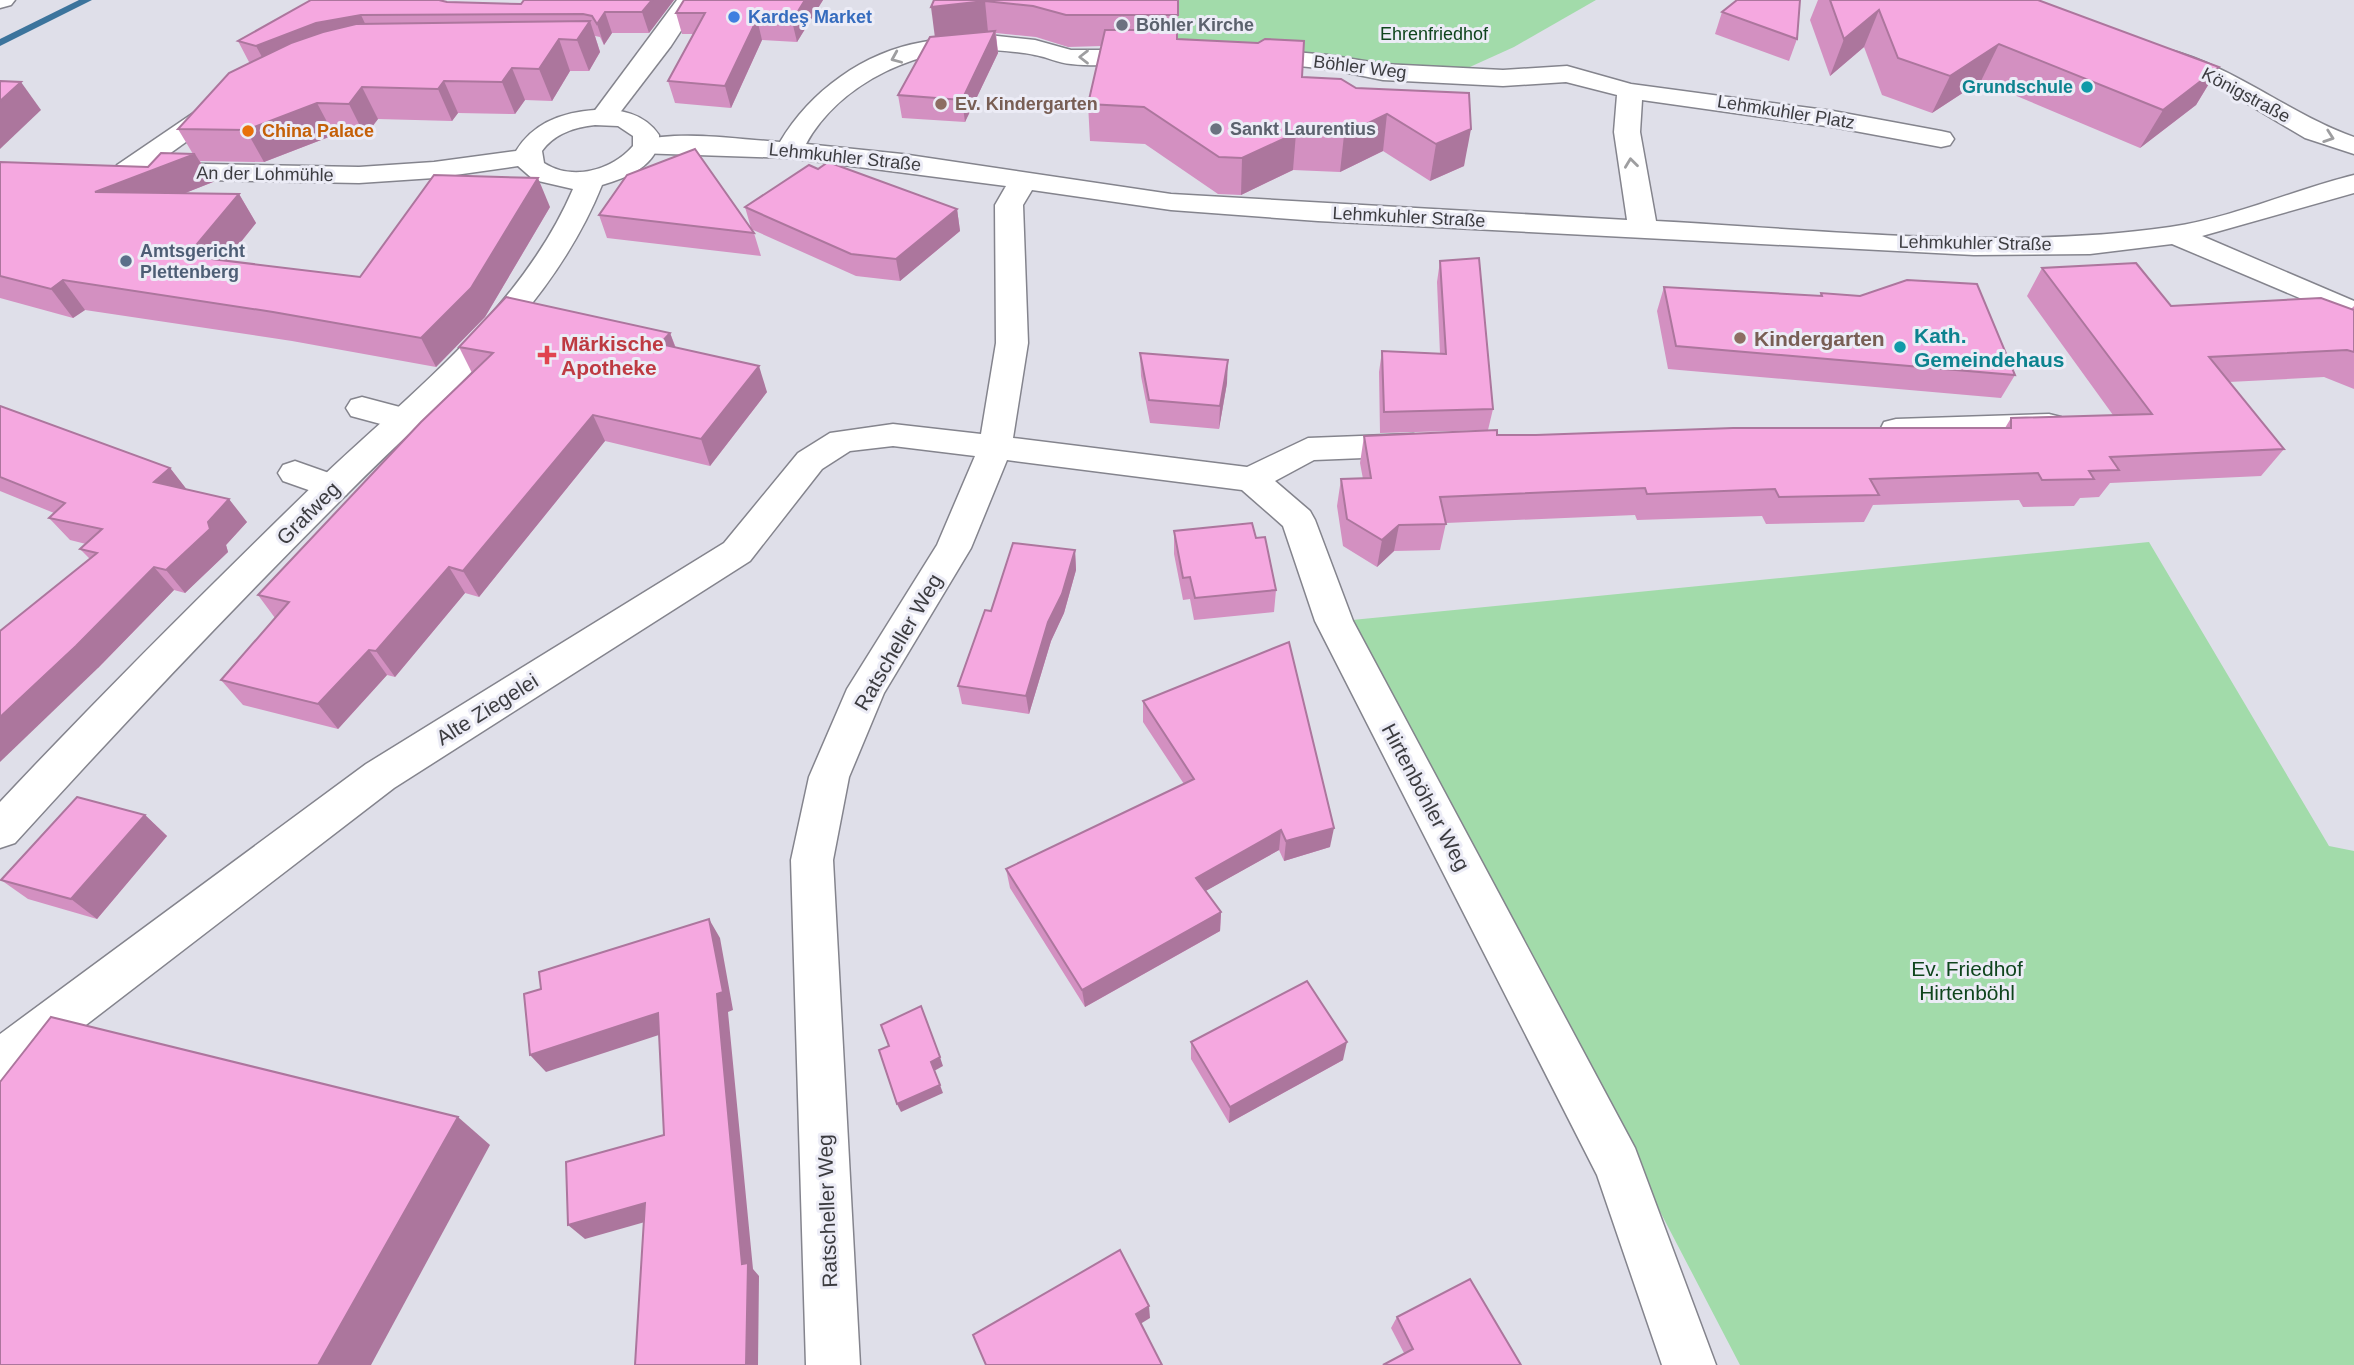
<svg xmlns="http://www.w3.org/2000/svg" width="2354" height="1365" font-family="Helvetica,sans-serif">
	<rect width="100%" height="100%" fill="#dfdfe9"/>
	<g fill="#a2dbaa">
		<polygon points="1122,0 1596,0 1514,47 1461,71 1168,50"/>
		<polygon points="2149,542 2329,846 2354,851 2354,1365 1740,1365 1352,620"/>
	</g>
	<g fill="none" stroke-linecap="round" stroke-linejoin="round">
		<polygon fill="#3c749c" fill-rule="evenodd" points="79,0 92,0 0,46 0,39"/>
		<g stroke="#84848d" stroke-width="3">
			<g id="minor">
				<polygon points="677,0 701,0 671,46 612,123 594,123 590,117"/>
				<path d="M988,35l47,5 36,10h80l9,2 3,5 -3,5 -9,2c-26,0 -54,3 -80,0 -13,-1 -24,-7 -36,-9 -14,-3 -29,-4 -43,-5 -70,-6 -152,32 -186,94l96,10 269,40 456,26 -13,-88 3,-37 -51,-13 -63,4 -120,-6 -55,-11 -87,-9 -3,-5 3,-5 9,-2 78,7 55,9 120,6 64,-4 64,18 202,27 108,20 9,2 4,6 -4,6 -9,2 -108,-20 -191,-27 -2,32 16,89c170,9 345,30 514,6 63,-9 123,-37 184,-52v18l-152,43 152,65v20l-182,-77 -82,10 -116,1 -656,-34 -147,-11 -139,-20 -9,15 5,138 -15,95 234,29 61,-29 105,-4 12,3 5,8 -5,8 -12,3 -99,4 -39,21 35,30 5,9 38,101 282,527 81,217h-54l-65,-190 -282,-554 -32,-95 -41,-36 -235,-30 -36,88 -87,145 -35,84 -16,83 27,505h-54l-15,-505 18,-83 38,-88 90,-144 38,-89 -82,-10 -43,5 -28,18 -72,92 -356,227 -377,290 -17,6v-50l366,-270 358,-221 74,-90 32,-20 63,-9 88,10 15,-91 -1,-138 11,-19 -217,-28 -152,-5 -4,-6 4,-6c45,-11 97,-2 143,1 30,-51 84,-90 143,-100 21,-4 44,-5 65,-7z"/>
				<path d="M2166,49c68,17 123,65 188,88v17l-49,-16 -84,-50 -64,-27 -3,-5 3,-5z"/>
				<polygon points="223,96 232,99 236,104 232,109 137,177 117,177 113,171 117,165 214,99"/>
				<polygon points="362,397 415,411 419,419 415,427 403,430 351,416 346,408 351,400"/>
				<polygon points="2049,414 2061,417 2065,425 2061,433 2049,436 1896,441 1884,438 1880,430 1884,422 1896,419"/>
				<polygon points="295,461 346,479 351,487 346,495 334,499 283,481 278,473 283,465"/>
			</g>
		</g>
		<g stroke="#84848d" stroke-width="3">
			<g id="major">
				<polygon points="0,0 15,0 11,5 0,8"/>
				<path d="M595,110c25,-1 49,3 64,25 1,30 -32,43 -57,50 -51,128 -163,216 -258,312 -112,112 -222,228 -329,346l-15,5v-46c104,-111 212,-218 321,-324 92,-87 201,-170 252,-289l-39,-9 -16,-14 -84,12 -75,5 -205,-4 -10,-2 -4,-6 4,-6 10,-2 205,4 75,-5 82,-11c17,-28 47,-39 79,-41zM595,125l23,1 15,10v10c-22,25 -61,35 -89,17l-2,-12c12,-17 33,-24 53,-26z"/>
			</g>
		</g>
		<use href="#minor" fill="#fff" fill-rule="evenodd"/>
		<use href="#major" fill="#fff" fill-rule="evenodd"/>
	</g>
	<g fill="#d390c1">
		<polygon points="311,0 521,4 674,0 649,33 612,33 604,45 600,37 595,36 600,52 589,71 570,71 552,101 525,100 515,114 458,113 452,121 378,119 365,136 334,135 264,162 200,161 213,182 185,193 239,194 256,223 226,261 360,277 550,207 485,317 436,367 292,341 85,310 73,318 0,298 0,162 148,167 193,154 178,129 251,63 249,62 238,41"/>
		<polygon points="684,0 823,0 797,42 762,40 731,108 675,103 668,81 693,34 682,34 676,13"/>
		<polygon points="934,0 1178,0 1178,39 1302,77 1356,88 1469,93 1464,166 1430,181 1383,151 1340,172 1293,170 1241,195 1218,194 1145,144 1090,141 1088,104 1102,46 1068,47 1036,37 996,33 998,53 965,122 902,118 898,95 935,36"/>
		<polygon points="1818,0 2038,0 2219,67 2196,105 2140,148 1981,81 1932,113 1882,95 1864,47 1830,76 1810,20"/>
		<polygon points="1722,12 1797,39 1789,61 1715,34"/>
		<polygon points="818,169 957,209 960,231 900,281 856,276 751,229 754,233 761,256 607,238 599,215 751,228 745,207"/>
		<polygon points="1440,261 1493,409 1488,430 1380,433 1379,372 1382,351 1440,354 1437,282"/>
		<polygon points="2042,268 2171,306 2351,309 2354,306 2354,389 2324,377 2229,382 2284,449 2261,476 2110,483 2099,497 2080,498 2074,506 2023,507 2019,500 1873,505 1864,522 1766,524 1762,516 1637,520 1635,515 1446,523 1440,550 1394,551 1377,567 1343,546 1337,506 1341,479 1363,479 1360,463 1364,436 1536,435 2005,428 2011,418 2113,415 2027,296"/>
		<polygon points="1664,287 1820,296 1821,293 2015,375 2001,398 1668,369 1657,311"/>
		<polygon points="670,333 676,348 767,392 710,466 605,441 479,597 465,593 395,677 387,675 338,729 243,705 221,680 275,618 258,595 472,373 459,347"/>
		<polygon points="1140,353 1227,383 1219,429 1150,423 1141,376"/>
		<polygon points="0,406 170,468 186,489 247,522 226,545 228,552 185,593 174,590 98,668 90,559 80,549 86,544 70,540 49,518 54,513 0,491"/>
		<polygon points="1174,531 1256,538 1276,590 1274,612 1194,620 1190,599 1183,600 1174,554"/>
		<polygon points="1075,550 1076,570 1064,613 1051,641 1029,714 962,704 958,686 991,611"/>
		<polygon points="1143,701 1330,847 1284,861 1279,850 1205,891 1221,912 1220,931 1085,1007 1010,888 1006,869 1184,784 1143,722"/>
		<polygon points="145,815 167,836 97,919 28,899 1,880"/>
		<polygon points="1191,1042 1343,1060 1229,1123 1191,1059"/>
		<polygon points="1397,1317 1521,1365 1404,1353 1391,1328"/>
	</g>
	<g fill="#ac769d">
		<polygon points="652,0 674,0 649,33 642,12"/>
		<polygon points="805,0 823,0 797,42 792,21"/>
		<polygon points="985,1 988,32 935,38 931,7"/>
		<polygon points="1879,10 1864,47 1830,76 1844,39"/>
		<polygon points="605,12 612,33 604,45 597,24"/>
		<polygon points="361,15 371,36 268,68 256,46 316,23"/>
		<polygon points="757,19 762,40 731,108 725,86"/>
		<polygon points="590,21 600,52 589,71 577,40"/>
		<polygon points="995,31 998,53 965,122 962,100"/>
		<polygon points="559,39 570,71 552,101 539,69"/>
		<polygon points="1999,44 1981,81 1932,113 1950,76"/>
		<polygon points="2219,67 2196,105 2140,148 2163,110"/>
		<polygon points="512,68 525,100 515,114 502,82"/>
		<polygon points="444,81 458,113 452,121 438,89"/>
		<polygon points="21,82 41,110 0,149 0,101"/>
		<polygon points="362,87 378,119 365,136 349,104"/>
		<polygon points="317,103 334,135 264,162 246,130"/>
		<polygon points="1387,114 1383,151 1340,172 1344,135"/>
		<polygon points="1471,129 1464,166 1430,181 1436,144"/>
		<polygon points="1296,133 1293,170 1241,195 1242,158"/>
		<polygon points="195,154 213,182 115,221 95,192"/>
		<polygon points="538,178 550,207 485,317 436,367 421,338"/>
		<polygon points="239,194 256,223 206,285 187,256"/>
		<polygon points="957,209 960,231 900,281 896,259"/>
		<polygon points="63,280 85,310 73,318 51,289"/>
		<polygon points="670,333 680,360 660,344"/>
		<polygon points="1228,360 1227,383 1219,429 1220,406"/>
		<polygon points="759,366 767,392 710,466 701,439"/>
		<polygon points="593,415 605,441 479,597 463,571"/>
		<polygon points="170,468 188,491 154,482"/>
		<polygon points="229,499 247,522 226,545 228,552 185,593 166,570 208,522"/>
		<polygon points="1399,525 1394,551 1377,567 1382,540"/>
		<polygon points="1075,550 1076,570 1064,613 1051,641 1029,714 1026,696 1048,622"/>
		<polygon points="154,567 174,590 98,668 0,762 0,717"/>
		<polygon points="449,567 465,593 395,677 376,651"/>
		<polygon points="369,650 387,675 338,729 318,704"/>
		<polygon points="145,815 167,836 97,919 71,899"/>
		<polygon points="1334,828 1330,847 1284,861 1286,841"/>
		<polygon points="1281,830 1279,850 1195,897 1196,878"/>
		<polygon points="1221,912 1220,931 1085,1007 1082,990"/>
		<polygon points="709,919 720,938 733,1010 728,1012 753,1269 759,1276 758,1365 746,1365 742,1264"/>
		<polygon points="658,1013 671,1031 546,1072 530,1055"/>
		<polygon points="1347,1042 1343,1060 1229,1123 1230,1107"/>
		<polygon points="940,1057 943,1066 934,1071 931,1062"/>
		<polygon points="940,1085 943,1093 901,1112 897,1104"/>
		<polygon points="458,1117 490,1145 371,1365 318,1365"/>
		<polygon points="645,1203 659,1218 585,1239 568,1225"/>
		<polygon points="1149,1306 1150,1318 1137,1326 1136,1314"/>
	</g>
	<g fill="#f5a8e0" stroke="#ac769d" stroke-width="2">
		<polygon points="311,0 439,0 447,2 521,4 524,0 652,0 642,12 605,12 597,24 592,16 583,14 361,15 316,23 256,46 238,41"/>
		<polygon points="684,0 805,0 792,21 757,19 725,86 668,81 705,13 676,13"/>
		<polygon points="934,0 1178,0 1178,15 1066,15 1033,6 985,1 931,7"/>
		<polygon points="1737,0 1800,0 1797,39 1722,12"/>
		<polygon points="1830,0 2038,0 2219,67 2163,110 1999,44 1950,76 1898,58 1879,10 1844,39"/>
		<polygon points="590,21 577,40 559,39 539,69 512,68 502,82 444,81 438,89 362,87 349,104 317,103 246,130 178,129 229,73 291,43 323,32 356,24"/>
		<polygon points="1105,30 1177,30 1177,39 1258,43 1265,39 1304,41 1302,77 1341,79 1356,88 1469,93 1471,129 1436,144 1387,114 1344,135 1296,133 1242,158 1219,157 1144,107 1088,104"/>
		<polygon points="995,31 962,100 898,95 930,37"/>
		<polygon points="0,81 21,82 0,101"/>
		<polygon points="695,149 754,233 599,215 627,175"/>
		<polygon points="161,153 195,154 95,192 239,194 187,256 360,277 434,175 538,178 471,288 421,338 273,312 63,280 51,289 0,276 0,162 148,167"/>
		<polygon points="828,162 957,209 896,259 851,254 745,207 809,165 818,169"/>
		<polygon points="1479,258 1493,409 1384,412 1382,351 1446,354 1440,261"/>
		<polygon points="2136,263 2171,306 2321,298 2354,310 2354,352 2347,350 2209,357 2284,449 2110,457 2119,470 2089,471 2094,479 2042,480 2038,473 1870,479 1879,495 1779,497 1775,489 1647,494 1645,488 1440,497 1446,524 1399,525 1382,540 1347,519 1341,479 1371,478 1364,436 1497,430 1497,435 1536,435 1733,428 2011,428 2011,418 2152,414 2042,268"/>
		<polygon points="1907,280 1977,284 2015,375 1676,346 1664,287 1822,296 1821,293 1860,296"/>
		<polygon points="506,297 670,333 660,344 759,366 701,439 593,415 463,571 449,567 376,651 369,650 318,704 221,680 289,602 258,595 421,422 493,353 459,347"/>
		<polygon points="1140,353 1228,360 1220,406 1149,400"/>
		<polygon points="0,406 170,468 154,482 229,499 208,522 210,529 166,570 154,567 76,646 0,717 0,631 97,553 80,549 102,529 49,518 65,503 0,477"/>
		<polygon points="1252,523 1256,538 1265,537 1276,590 1195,598 1190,577 1183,578 1174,531"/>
		<polygon points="1013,543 1075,550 1062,594 1048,622 1026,696 958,686 985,610 991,611"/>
		<polygon points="1289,642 1334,828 1286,841 1281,830 1196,878 1221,912 1082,990 1006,869 1194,779 1143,701"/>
		<polygon points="77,797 145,815 71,899 1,880"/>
		<polygon points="709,919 723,992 717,994 742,1264 748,1263 746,1365 635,1365 645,1203 568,1225 566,1162 664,1135 658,1013 530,1055 524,994 541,989 539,972"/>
		<polygon points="1307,981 1347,1042 1230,1107 1191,1042"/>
		<polygon points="921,1006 940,1057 931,1062 940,1085 897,1104 879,1050 889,1046 881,1025"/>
		<polygon points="51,1017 458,1117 318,1365 0,1365 0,1082"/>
		<polygon points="1120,1250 1149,1306 1136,1314 1162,1365 986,1365 973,1335"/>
		<polygon points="1470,1279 1521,1365 1383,1365 1413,1349 1397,1317"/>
	</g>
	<defs><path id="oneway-chevron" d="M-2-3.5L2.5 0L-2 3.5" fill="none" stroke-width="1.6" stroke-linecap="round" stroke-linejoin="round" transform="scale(1.75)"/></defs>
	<g stroke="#9e9ea0">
		<use href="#oneway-chevron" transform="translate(1084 57) rotate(180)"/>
		<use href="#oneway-chevron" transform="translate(896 58) rotate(157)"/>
		<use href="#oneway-chevron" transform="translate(2329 137) rotate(19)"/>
		<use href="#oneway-chevron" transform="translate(1631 163) rotate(-97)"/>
	</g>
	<circle fill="#3f7fe0" stroke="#ececf6" stroke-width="2.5" cx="734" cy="17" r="7"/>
	<g fill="#6b7280" stroke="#ececf6" stroke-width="2.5">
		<circle cx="1122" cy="25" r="7"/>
		<circle cx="1216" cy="129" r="7"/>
	</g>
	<g fill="#0f9aa8" stroke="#ececf6" stroke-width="2.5">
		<circle cx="2087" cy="87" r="7"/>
		<circle cx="1900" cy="347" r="7"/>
	</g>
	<g fill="#8d6e63" stroke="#ececf6" stroke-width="2.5">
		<circle cx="941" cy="104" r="7"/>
		<circle cx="1740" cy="338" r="7"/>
	</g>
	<circle fill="#e8710a" stroke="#ececf6" stroke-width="2.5" cx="248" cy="131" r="7"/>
	<circle fill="#5c6f8a" stroke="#ececf6" stroke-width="2.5" cx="126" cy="261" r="7"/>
	<path fill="#e0444e" stroke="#ececf6" stroke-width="2.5" d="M543.5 344.5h7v7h7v7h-7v7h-7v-7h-7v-7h7z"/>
	<g text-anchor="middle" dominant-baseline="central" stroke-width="6" stroke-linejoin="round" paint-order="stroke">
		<g font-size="18" font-weight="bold" fill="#366cbe" stroke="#ececf6" text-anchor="start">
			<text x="748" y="17">Kardeş Market</text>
		</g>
		<g font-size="18" font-weight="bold" fill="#5b616d" stroke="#ececf6" text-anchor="start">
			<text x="1136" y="25">Böhler Kirche</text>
			<text x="1230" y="129">Sankt Laurentius</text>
		</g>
		<g font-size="18" fill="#0f451d" stroke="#ececf6">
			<text x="1434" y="34">Ehrenfriedhof</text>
		</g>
		<g font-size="18" fill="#3c3c40" stroke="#ececf6">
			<text transform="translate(1360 67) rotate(7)">Böhler Weg</text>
			<text transform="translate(2246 95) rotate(28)">Königstraße</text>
			<text transform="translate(1786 112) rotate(9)">Lehmkuhler Platz</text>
			<text transform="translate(845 157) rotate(6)">Lehmkuhler Straße</text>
			<text transform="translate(265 174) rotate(1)">An der Lohmühle</text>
			<text transform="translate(1409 217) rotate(3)">Lehmkuhler Straße</text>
			<text transform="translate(1975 243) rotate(1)">Lehmkuhler Straße</text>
		</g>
		<g font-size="18" font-weight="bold" fill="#0d838f" stroke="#ececf6" text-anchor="end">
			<text x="2073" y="87">Grundschule</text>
		</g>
		<g font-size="18" font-weight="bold" fill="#785e54" stroke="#ececf6" text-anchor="start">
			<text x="955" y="104">Ev. Kindergarten</text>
		</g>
		<g font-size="18" font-weight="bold" fill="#c56008" stroke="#ececf6" text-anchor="start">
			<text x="262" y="131">China Palace</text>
		</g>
		<g font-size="18" font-weight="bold" fill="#4e5e75" stroke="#ececf6" text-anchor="start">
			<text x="140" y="251">Amtsgericht<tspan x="140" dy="21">Plettenberg</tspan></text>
		</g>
		<g font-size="21" font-weight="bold" fill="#0d838f" stroke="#ececf6" text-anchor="start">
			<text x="1914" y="335">Kath.<tspan x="1914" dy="24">Gemeindehaus</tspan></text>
		</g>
		<g font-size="21" font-weight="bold" fill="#785e54" stroke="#ececf6" text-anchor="start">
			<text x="1754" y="338">Kindergarten</text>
		</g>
		<g font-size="21" font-weight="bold" fill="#be3a42" stroke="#ececf6" text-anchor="start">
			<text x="561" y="343">Märkische<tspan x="561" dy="24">Apotheke</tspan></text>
		</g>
		<g font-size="21" fill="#3c3c40" stroke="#ececf6">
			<text transform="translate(308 513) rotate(-45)">Grafweg</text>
			<text transform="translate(898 642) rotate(-60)">Ratscheller Weg</text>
			<text transform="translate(487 709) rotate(-32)">Alte Ziegelei</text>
			<text transform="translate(1426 797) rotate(62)">Hirtenböhler Weg</text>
			<text transform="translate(827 1211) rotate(-92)">Ratscheller Weg</text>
		</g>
		<g font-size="21" fill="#0f451d" stroke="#ececf6">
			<text x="1967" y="968">Ev. Friedhof<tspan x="1967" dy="24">Hirtenböhl</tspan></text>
		</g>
	</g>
</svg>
